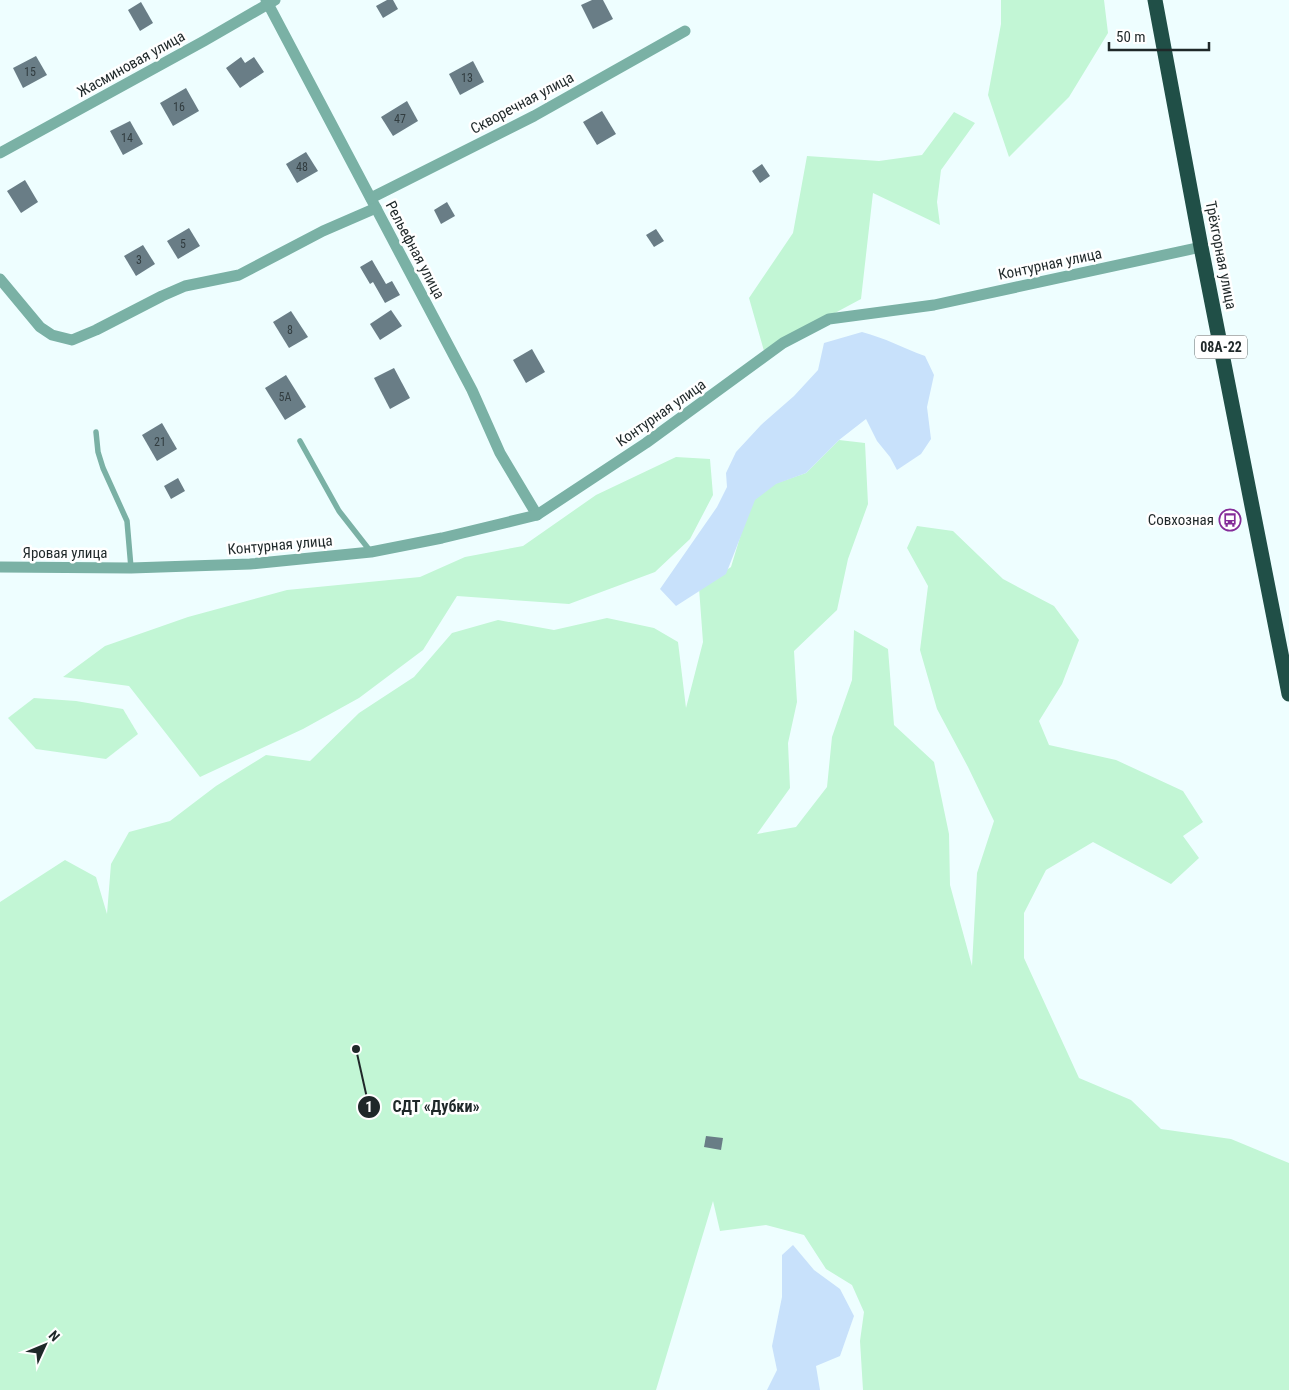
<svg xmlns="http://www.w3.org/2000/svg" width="1289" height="1390" font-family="'Roboto Condensed',sans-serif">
	<rect width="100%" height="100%" fill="#eefeff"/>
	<g fill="#c2f6d5">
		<polygon points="1001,0 1104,0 1108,33 1069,97 1009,157 988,95 1001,24"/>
		<polygon points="954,112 975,123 941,170 937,202 940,225 873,193 861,299 764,351 749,298 793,233 807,156 879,161 922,155"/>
		<polygon points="839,440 865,443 868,504 848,559 837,610 794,651 797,702 788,743 790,788 757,834 796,827 827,787 832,737 852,680 854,630 888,649 894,725 934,762 949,834 950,885 972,966 977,873 994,821 968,767 937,709 920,650 928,586 907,548 917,526 953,531 1003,579 1054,606 1079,640 1062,684 1039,721 1049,745 1116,760 1183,791 1203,822 1183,836 1199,858 1171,884 1093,842 1046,870 1024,913 1024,958 1079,1078 1131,1100 1161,1129 1231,1139 1289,1163 1289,1390 863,1390 860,1341 864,1312 852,1285 826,1269 804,1235 766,1225 720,1231 713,1201 656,1390 0,1390 0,902 65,860 96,877 107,914 111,864 129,832 170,821 216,786 266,755 310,761 359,713 414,677 452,633 498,620 554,630 607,618 654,628 678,642 686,708 703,642 699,588 731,567 754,491 806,473"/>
		<polygon points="676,457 710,459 713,495 690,539 655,572 569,604 457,596 423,650 359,698 303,729 200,777 129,686 63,677 105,646 188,617 287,590 420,577 465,557 523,546 596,495"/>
		<polygon points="34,698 76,701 123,709 138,734 106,759 36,749 8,718"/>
	</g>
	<g fill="#c8e1fb">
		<path d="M862,332c23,6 41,16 63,24l9,19 -7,32 4,32 -10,15 -24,16 -7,-13 -13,-16 -11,-22 -27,21 -33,33 -30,11 -21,16 -29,74 -50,32 -16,-17 57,-82 10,-20 -1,-14 10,-21 25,-27 33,-29 24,-26 6,-27z"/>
		<polygon points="793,1245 814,1270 840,1289 854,1316 840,1356 816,1366 820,1390 767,1390 777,1370 772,1346 782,1297 782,1255"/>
	</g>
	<g fill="#697d86">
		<polygon points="387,0 393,0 398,9 383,18 376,6"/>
		<polygon points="592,0 603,0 613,19 593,29 581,5"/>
		<polygon points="141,2 153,23 140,31 128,10"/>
		<polygon points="36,56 47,75 23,88 13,68"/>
		<polygon points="241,57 245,63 254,57 264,72 240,88 226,68"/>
		<polygon points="473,61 484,82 460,95 449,74"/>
		<polygon points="186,88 199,111 173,126 160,103"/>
		<polygon points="407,101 418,121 393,136 381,117"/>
		<polygon points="602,111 616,134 597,145 583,122"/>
		<polygon points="130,121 143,144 123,155 110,131"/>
		<polygon points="306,152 318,171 297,183 286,164"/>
		<polygon points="762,164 770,176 760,183 752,171"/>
		<polygon points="25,180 38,202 21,213 7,191"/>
		<polygon points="447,202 455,216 441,224 434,210"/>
		<polygon points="189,228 200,246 178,259 167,241"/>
		<polygon points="656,229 664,241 654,247 646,235"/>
		<polygon points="143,245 155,264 136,276 124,256"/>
		<polygon points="372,260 386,284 392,281 400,295 385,303 373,282 370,284 360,267"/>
		<polygon points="391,310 402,326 380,340 370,324"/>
		<polygon points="291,311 308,337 289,348 273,322"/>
		<polygon points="532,349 545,372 526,383 513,360"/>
		<polygon points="394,368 410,398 390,409 374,378"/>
		<polygon points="286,375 306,407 285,420 265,388"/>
		<polygon points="162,423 177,449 157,461 142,435"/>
		<polygon points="178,478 185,491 171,499 164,486"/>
		<polygon points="706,1136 723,1138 721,1150 704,1147"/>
	</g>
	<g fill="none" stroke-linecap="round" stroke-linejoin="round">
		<g stroke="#7ab1a5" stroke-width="5.5">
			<polyline points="96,432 98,452 103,468 127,521 131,568"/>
			<polyline points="300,441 339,511 371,552"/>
		</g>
		<g stroke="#7ab1a5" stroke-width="11">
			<polyline points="266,0 472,390 500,453 537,515"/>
			<polyline points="0,153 204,41 275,0"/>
			<polyline points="371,198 534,116 685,31"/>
			<polyline points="0,279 40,327 52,335 72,340 96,330 162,296 185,286 239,275 323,231 376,208"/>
			<polyline points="0,567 131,568 250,564 371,552 442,538 537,515 646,443 783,343 829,319 934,305 1201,247"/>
		</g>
		<polyline stroke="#204f47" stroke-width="15" points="1155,0 1201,247 1289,694"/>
	</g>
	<defs>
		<g id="bus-ring" transform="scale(1.125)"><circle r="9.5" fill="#fff" stroke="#852c99" stroke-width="1.5"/><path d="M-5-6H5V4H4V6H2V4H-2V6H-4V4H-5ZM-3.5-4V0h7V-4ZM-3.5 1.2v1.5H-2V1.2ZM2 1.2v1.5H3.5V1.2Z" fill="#852c99"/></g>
	</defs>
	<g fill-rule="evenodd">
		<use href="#bus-ring" x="1230" y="520"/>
	</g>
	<g text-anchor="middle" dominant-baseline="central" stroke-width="5" stroke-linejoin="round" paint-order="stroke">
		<g font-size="12" fill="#323d40">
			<text x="30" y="72">15</text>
			<text x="467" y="78">13</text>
			<text x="179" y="107">16</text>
			<text x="400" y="119">47</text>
			<text x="127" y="138">14</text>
			<text x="302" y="167">48</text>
			<text x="183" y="244">5</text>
			<text x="139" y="260">3</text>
			<text x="290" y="330">8</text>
			<text x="285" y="397">5А</text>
			<text x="160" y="442">21</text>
		</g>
		<rect fill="#fff" stroke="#626869" stroke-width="1" x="1195" y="335.5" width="52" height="23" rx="4"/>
		<g font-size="14" font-weight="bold" fill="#1f2829">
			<text x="1221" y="347">08А-22</text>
		</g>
		<g font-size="15" fill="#1f2829" stroke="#fff">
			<text transform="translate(131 64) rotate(-29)">Жасминовая улица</text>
			<text transform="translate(522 103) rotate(-28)">Скворечная улица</text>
			<text transform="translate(415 250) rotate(62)">Рельефная улица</text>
			<text transform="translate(1221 255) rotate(79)">Трёхгорная улица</text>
			<text transform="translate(1050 264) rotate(-12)">Контурная улица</text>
			<text transform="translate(661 413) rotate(-35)">Контурная улица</text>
			<text transform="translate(280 545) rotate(-5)">Контурная улица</text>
			<text x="65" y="553">Яровая улица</text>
		</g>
		<g font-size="15" fill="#1f2829" stroke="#fff" text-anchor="end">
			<text x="1214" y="520">Совхозная</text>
		</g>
	</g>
	<path fill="none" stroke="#1f2829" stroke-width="2" d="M356 1049L369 1107"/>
	<g fill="#1f2829" stroke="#fff" stroke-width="2">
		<circle cx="356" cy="1049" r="5"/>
		<circle cx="369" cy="1107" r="12"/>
	</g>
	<g font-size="15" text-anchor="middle" font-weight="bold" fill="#fff">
		<text x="369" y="1112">1</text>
	</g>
	<g font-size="16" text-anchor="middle" font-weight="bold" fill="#1f2829" stroke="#fff" stroke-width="5" stroke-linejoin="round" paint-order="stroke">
		<text x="436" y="1112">СДТ «Дубки»</text>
	</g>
	<g transform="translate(45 1345) rotate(46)" stroke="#ffffff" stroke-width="4" paint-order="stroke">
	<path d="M0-4L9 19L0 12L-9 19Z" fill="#1f2829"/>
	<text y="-8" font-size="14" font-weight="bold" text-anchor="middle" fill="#1f2829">N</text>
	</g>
	<path d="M1109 42v8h100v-8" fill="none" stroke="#1f2829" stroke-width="2.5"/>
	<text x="1116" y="42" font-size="15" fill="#1f2829" stroke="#ffffff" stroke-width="4" paint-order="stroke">50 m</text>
</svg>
